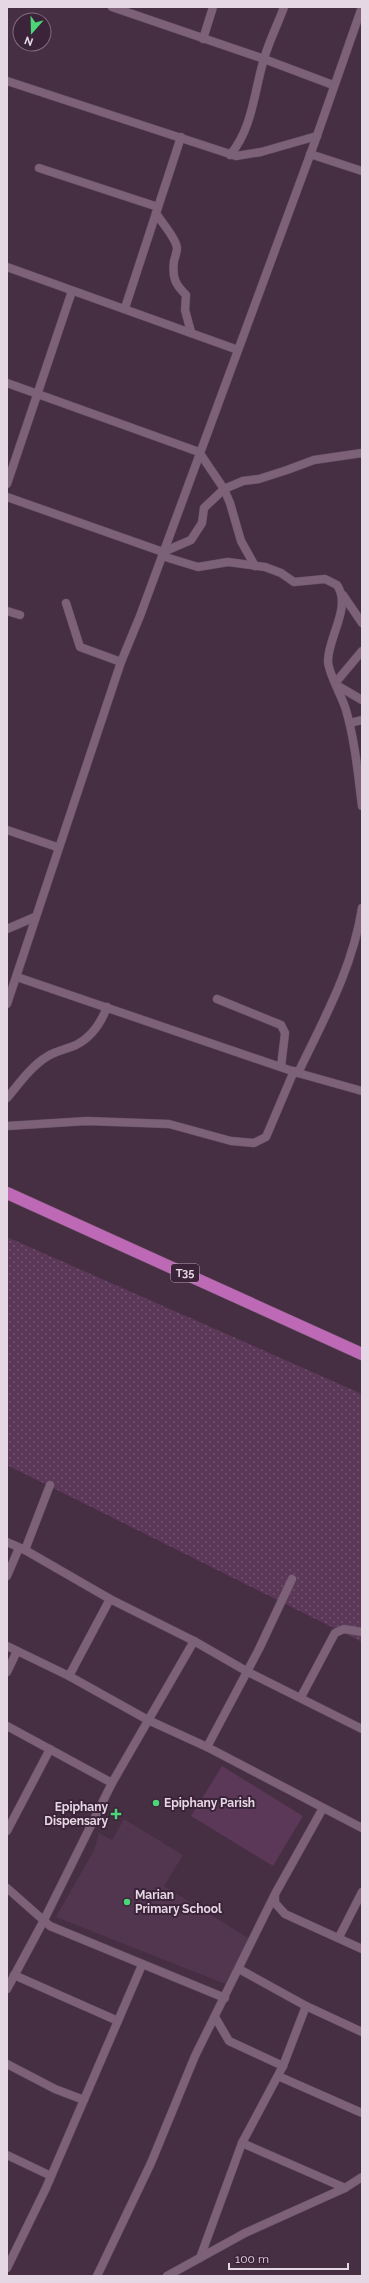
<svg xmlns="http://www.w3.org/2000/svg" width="369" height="2283" font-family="Raleway,sans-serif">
	<defs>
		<pattern id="grass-dots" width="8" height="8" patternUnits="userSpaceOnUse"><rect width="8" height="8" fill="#5b3758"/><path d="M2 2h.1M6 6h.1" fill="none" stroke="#735370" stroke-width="1.8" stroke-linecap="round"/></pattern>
	</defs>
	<rect width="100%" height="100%" fill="#462e43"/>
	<polygon fill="#52354f" points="124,1819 183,1855 164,1886 250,1939 225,1984 56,1917 94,1850 99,1833 112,1840"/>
	<polygon fill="url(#grass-dots)" points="7,1237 362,1394 362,1642 7,1465"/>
	<polygon fill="#5b3758" points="222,1766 303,1816 273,1866 191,1816"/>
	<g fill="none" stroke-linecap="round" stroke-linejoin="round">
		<g stroke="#604c5e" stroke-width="9">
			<g id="minor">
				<polyline points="112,7 264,59 333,85"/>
				<polyline points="203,39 213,7"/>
				<polyline points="7,81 236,156 261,152 317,136"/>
				<polyline points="310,154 362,171"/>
				<path d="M230,155c23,-27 24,-64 34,-96 5,-18 14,-35 20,-52"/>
				<polyline points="39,168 158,207"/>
				<path d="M156,213c5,9 20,25 21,35 0,4 -2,9 -3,13 -2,17 1,23 12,34l-1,15 6,22"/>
				<polyline points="7,267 238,350"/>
				<polyline points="125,308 181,137"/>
				<polyline points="7,383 199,452 224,489 230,503 241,541 255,566"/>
				<polyline points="7,484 72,291"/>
				<polyline points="7,497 163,552 191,540 202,523 204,508 224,489 243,481 259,479 287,470 314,460 362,453"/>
				<path d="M162,556l36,11 30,-5 37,5 16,6 13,9 31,-3 12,6c15,22 -9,52 -9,76 0,12 14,35 18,49 9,31 12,64 16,96"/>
				<polyline points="343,595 362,623"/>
				<polyline points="66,603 80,647 121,662"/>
				<polyline points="7,611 20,615"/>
				<polyline points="336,682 362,651"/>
				<polyline points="338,686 362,700"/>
				<polyline points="350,723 362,720"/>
				<polyline points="7,830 57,847"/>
				<polyline points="7,929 35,917"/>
				<polyline points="17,977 298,1073 362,1091"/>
				<polyline points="217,999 281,1025 285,1033 281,1067"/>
				<polyline points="7,1004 121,662 140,616 313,147 362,7"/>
				<path d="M298,1073c26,-54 55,-106 64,-165"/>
				<path d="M7,1098c12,-14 24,-32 41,-42 8,-5 19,-7 28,-11 16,-8 25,-22 31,-38"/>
				<polyline points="7,1126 87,1121 169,1124 231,1141 254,1143 266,1137 294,1071"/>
				<polyline points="7,1542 25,1550 110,1599 194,1641 248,1672 362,1729"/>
				<polyline points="25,1550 50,1485"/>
				<polyline points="7,1576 19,1548"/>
				<polyline points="7,1646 69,1676 148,1720 207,1747 362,1828"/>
				<polyline points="7,1672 17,1651"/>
				<polyline points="69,1676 110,1599"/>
				<polyline points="301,1697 335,1633 344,1629 362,1632"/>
				<polyline points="7,1726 112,1783"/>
				<polyline points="207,1747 259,1649 292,1579"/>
				<polyline points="7,1831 50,1749"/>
				<polyline points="7,1888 50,1926 225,1998"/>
				<polyline points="275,1895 275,1903 285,1914 362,1949"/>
				<polyline points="339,1937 362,1892"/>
				<polyline points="239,1969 306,2006 362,2032"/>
				<polyline points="14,1975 118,2021"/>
				<polyline points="7,1989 43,1922 112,1783 194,1641"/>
				<polyline points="215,2017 229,2041 283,2066"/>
				<polyline points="7,2064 55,2089 84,2100"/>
				<polyline points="278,2076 362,2113"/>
				<polyline points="242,2143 345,2188"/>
				<polyline points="7,2155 51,2176"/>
				<polyline points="200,2258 242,2143 283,2066 306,2006"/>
				<polyline points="7,2268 46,2188 142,1965"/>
				<polyline points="97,2276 151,2163 195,2056 275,1894 323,1808"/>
				<polyline points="167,2276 245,2233 345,2188 362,2177"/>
			</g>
		</g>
		<g stroke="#604c5e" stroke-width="13">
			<polyline id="trunk" points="7,1193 362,1354"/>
		</g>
		<use href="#minor" stroke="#7c6178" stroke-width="8"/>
		<use href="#trunk" stroke="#be69b6" stroke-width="12"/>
	</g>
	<g fill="#4bd677" stroke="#3b2439" stroke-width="1.5">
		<circle cx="156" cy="1803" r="4"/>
		<path d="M114 1808h4v4h4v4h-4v4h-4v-4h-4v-4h4z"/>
		<circle cx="127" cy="1902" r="4"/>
	</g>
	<g text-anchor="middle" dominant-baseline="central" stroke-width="4" stroke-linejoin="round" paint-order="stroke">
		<rect fill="#3b2439" stroke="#b3a1b1" stroke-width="1" x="171" y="1264" width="28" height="18" rx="3"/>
		<g font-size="11" font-weight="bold" fill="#e6d7e4">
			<text x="185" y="1273">T35</text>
		</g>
		<g font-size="12" font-weight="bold" fill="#e6d7e4" stroke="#3b2439" text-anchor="start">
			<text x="164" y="1803">Epiphany Parish</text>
			<text x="108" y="1807" text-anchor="end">Epiphany<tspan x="108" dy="14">Dispensary</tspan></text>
			<text x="135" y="1895">Marian<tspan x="135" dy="14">Primary School</tspan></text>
		</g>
	</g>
	<rect width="369" height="2283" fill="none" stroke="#e6d7e4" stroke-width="16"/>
	<g transform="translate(32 32) rotate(200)"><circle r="19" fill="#3b2439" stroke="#7f6c7d"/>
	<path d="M0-3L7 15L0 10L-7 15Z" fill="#4bd677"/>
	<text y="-6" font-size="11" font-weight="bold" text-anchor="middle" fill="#e6d7e4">N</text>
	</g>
	<path d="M229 2263v6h119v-6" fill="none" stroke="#e6d7e4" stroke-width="2"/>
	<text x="235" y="2263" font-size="12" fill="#e6d7e4" stroke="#3b2439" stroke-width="3" paint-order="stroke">100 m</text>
</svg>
